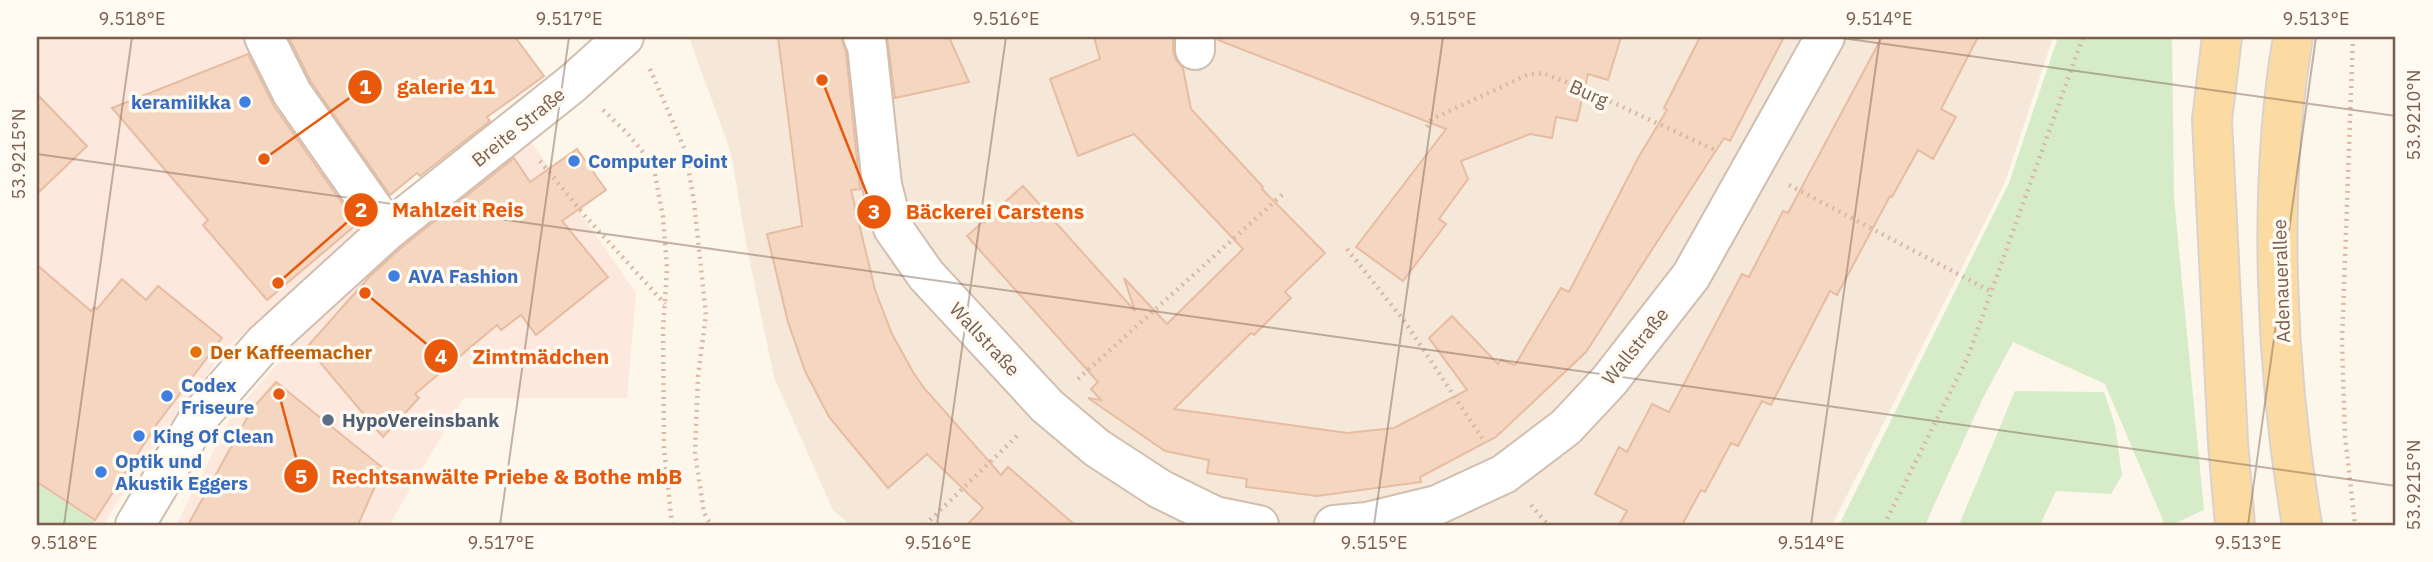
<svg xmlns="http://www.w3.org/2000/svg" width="2433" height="562" font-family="'IBM Plex Sans',sans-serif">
	<rect width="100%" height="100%" fill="#fdf6eb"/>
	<polygon fill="#f5e8d8" points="689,37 2053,37 2005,182 1832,525 850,525 833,510 774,377 746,243 731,153"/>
	<g fill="#fde8de">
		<polygon points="37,37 247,37 373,221 226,349 148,454 103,525 37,525"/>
		<polygon points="527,136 636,293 627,398 464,398 389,525 176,525 231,417 333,299"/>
	</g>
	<g fill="#d6ecc8">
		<polygon points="2058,37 2172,37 2174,198 2204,510 2171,525 2165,525 2105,384 2013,342 1983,398 1925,525 1839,525 2009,183"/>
		<polygon points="2015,391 2104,392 2115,425 2122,475 2111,494 2056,491 2040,525 1959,525"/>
		<polygon points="37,483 94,521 92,525 37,525"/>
	</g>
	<g fill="#f4d6c1" stroke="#e7bca1" stroke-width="2">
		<polygon points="293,37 515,37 544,76 487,117 490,121 420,176 417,173 390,195 311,82 289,38"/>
		<polygon points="778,37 841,37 846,52 860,189 851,190 875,290 892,334 913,372 924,388 1001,475 1008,467 1075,525 967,525 983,508 927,454 888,488 829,417 805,371 788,322 767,234 802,226"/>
		<polygon points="887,37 949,37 969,82 895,98"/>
		<polygon points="1094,37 1173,37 1173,51 1176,60 1183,68 1191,109 1263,187 1262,189 1325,253 1285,292 1291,298 1254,335 1251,333 1174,409 1347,433 1394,428 1467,390 1429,338 1452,316 1498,364 1501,360 1515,365 1561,288 1569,292 1638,158 1667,110 1664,108 1700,37 1784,37 1730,141 1724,138 1586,352 1496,437 1420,477 1421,482 1317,496 1246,487 1247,479 1207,473 1209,460 1165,451 1088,398 1101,400 1091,389 1098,382 967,236 1023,186 1135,311 1124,278 1167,324 1243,249 1134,134 1078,156 1050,79 1100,59"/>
		<polygon points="1219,37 1621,37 1608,80 1588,74 1577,121 1556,117 1552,138 1530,134 1461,161 1468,179 1439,219 1446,224 1403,281 1356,247 1446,129 1218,40"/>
		<polygon points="1882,37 1978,37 1941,109 1956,117 1933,159 1918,150 1892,197 1890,196 1837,295 1830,291 1771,405 1762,401 1738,446 1731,443 1705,492 1701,490 1682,525 1619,525 1627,511 1595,494 1619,447 1627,452 1652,404 1669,412 1742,274 1749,277 1783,211 1788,213"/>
		<polygon points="248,54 274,106 357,224 267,300 203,225 208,220 112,108"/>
		<polygon points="37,94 87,146 37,194"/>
		<polygon points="577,149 606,190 562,221 608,277 536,335 521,315 501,330 497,325 415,394 419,398 383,437 307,347 370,276 402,247 514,158 530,182"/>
		<polygon points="37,265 91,311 94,307 97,309 122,279 146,300 158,286 222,338 157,424 95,520 37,482"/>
		<polygon points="276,382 383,468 358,525 188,525 252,409"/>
	</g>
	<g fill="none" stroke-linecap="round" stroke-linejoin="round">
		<g stroke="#d1beaf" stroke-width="42">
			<g id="minor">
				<polyline points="264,37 292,93 388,230"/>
				<polyline points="863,37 867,46 882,185 893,228 926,275 1047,406 1097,448 1160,489 1215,516 1259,525"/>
				<polyline points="1195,50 1195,37"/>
				<polyline points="135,525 200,416 264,343 388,230 573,83 624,37"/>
				<polyline points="1334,525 1367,522 1437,505 1504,474 1566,427 1609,381 1691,276 1825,37"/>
			</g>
		</g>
		<g stroke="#dad2cd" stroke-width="42">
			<g id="major">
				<polyline points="2222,37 2212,120 2228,443 2235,525"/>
				<path d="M2293,37c-26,153 -17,335 9,488"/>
			</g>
		</g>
		<g stroke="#dab9a3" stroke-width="4.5" stroke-dasharray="2 5" stroke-linecap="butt">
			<polyline points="2353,37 2342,343 2345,436 2355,525"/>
			<polyline points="650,69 685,150 694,202 706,315 698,376 695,453 704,513 711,525"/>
			<polyline points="603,110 627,133 653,164 663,217 667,269 663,329 664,448 672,525"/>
			<polyline points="1427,127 1432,119 1527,75 1542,73 1577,86 1715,150"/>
			<polyline points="540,161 586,217 665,304"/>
			<polyline points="1789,185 1992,292"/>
			<polyline points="1347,249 1405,322 1482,438"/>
			<polyline points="1078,379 1283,194"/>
			<polyline points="1531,505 1548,525"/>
			<polyline points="925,525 1018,435"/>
			<polyline points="1884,525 1967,359 2083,37"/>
		</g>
		<use href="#minor" stroke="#fff" stroke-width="38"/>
		<use href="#major" stroke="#fcdba2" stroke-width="38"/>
	</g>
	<path fill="none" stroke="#7a5d4c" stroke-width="2" stroke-opacity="0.45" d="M1835,37l561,79M37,154l2359,332M37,524l8,1M64,525l68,-488M500,525l69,-488M937,525l69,-488M1374,525l69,-488M1811,525l69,-488M2248,525l68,-488"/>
	<g fill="#3f7fe0" stroke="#fffaf2" stroke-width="2.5">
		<circle cx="245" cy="102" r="7"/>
		<circle cx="574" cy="161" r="7"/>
		<circle cx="394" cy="276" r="7"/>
		<circle cx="167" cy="396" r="7"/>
		<circle cx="139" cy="436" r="7"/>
		<circle cx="101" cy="472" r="7"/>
	</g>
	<circle fill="#e8710a" stroke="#fffaf2" stroke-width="2.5" cx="196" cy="352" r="7"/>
	<circle fill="#5c6f8a" stroke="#fffaf2" stroke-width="2.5" cx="328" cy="420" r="7"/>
	<g text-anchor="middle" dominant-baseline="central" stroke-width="7" stroke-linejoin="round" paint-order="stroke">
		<g font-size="19" fill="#7a5d4c" stroke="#fffaf2">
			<text transform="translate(1589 93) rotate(24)">Burg</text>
			<text transform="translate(518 127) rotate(-39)">Breite Straße</text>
			<text transform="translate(2281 281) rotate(-92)">Adenauerallee</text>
			<text transform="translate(985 339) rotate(47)">Wallstraße</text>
			<text transform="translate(1635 346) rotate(-51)">Wallstraße</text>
		</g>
		<g font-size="19" font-weight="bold" fill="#366cbe" stroke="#fffaf2" text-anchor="start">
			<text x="231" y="102" text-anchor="end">keramiikka</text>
			<text x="588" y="161">Computer Point</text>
			<text x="408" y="276">AVA Fashion</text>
			<text x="181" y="385">Codex<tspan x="181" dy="22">Friseure</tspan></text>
			<text x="153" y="436">King Of Clean</text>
			<text x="115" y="461">Optik und<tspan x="115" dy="22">Akustik Eggers</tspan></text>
		</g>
		<g font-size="19" font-weight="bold" fill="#c56008" stroke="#fffaf2" text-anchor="start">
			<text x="210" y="352">Der Kaffeemacher</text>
		</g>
		<g font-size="19" font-weight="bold" fill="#4e5e75" stroke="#fffaf2" text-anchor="start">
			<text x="342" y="420">HypoVereinsbank</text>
		</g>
	</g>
	<path fill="none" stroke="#e8590c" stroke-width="2.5" d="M264 159L365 87M278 283L361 210M822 80L874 212M365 293L441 356M279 394L301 476"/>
	<g fill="#e8590c" stroke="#fffaf2" stroke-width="2.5">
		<circle cx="264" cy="159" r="7"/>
		<circle cx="278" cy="283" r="7"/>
		<circle cx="822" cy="80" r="7"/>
		<circle cx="365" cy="293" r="7"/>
		<circle cx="279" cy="394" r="7"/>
		<circle cx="365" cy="87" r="18"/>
		<circle cx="361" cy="210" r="18"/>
		<circle cx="874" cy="212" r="18"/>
		<circle cx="441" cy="356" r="18"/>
		<circle cx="301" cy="476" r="18"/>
	</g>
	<g font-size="21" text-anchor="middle" font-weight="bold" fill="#fff">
		<text x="365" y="94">1</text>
		<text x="361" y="217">2</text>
		<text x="874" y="219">3</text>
		<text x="441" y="364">4</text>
		<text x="301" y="484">5</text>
	</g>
	<g font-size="21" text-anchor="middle" font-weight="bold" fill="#e8590c" stroke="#fffaf2" stroke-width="7" stroke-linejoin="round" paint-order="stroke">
		<text x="446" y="94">galerie 11</text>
		<text x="458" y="217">Mahlzeit Reis</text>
		<text x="995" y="219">Bäckerei Carstens</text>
		<text x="541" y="364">Zimtmädchen</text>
		<text x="507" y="484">Rechtsanwälte Priebe &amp; Bothe mbB</text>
	</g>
	<rect width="2433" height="562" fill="none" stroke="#fffaf2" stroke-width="77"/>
	<rect x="38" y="38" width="2356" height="486" fill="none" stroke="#7a5d4c" stroke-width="2.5"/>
	<g font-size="18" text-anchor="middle" fill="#7a5d4c">
		<text x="132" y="25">9.518°E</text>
		<text x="569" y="25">9.517°E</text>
		<text x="1006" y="25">9.516°E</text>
		<text x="1443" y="25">9.515°E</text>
		<text x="1879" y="25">9.514°E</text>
		<text x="2316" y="25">9.513°E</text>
		<text transform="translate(2414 115) rotate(-90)" y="6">53.9210°N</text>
		<text transform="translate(19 154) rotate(-90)" y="6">53.9215°N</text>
		<text transform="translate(2414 485) rotate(-90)" y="6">53.9215°N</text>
		<text x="64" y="549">9.518°E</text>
		<text x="501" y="549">9.517°E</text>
		<text x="938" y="549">9.516°E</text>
		<text x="1374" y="549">9.515°E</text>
		<text x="1811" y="549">9.514°E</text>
		<text x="2248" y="549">9.513°E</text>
	</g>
</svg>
